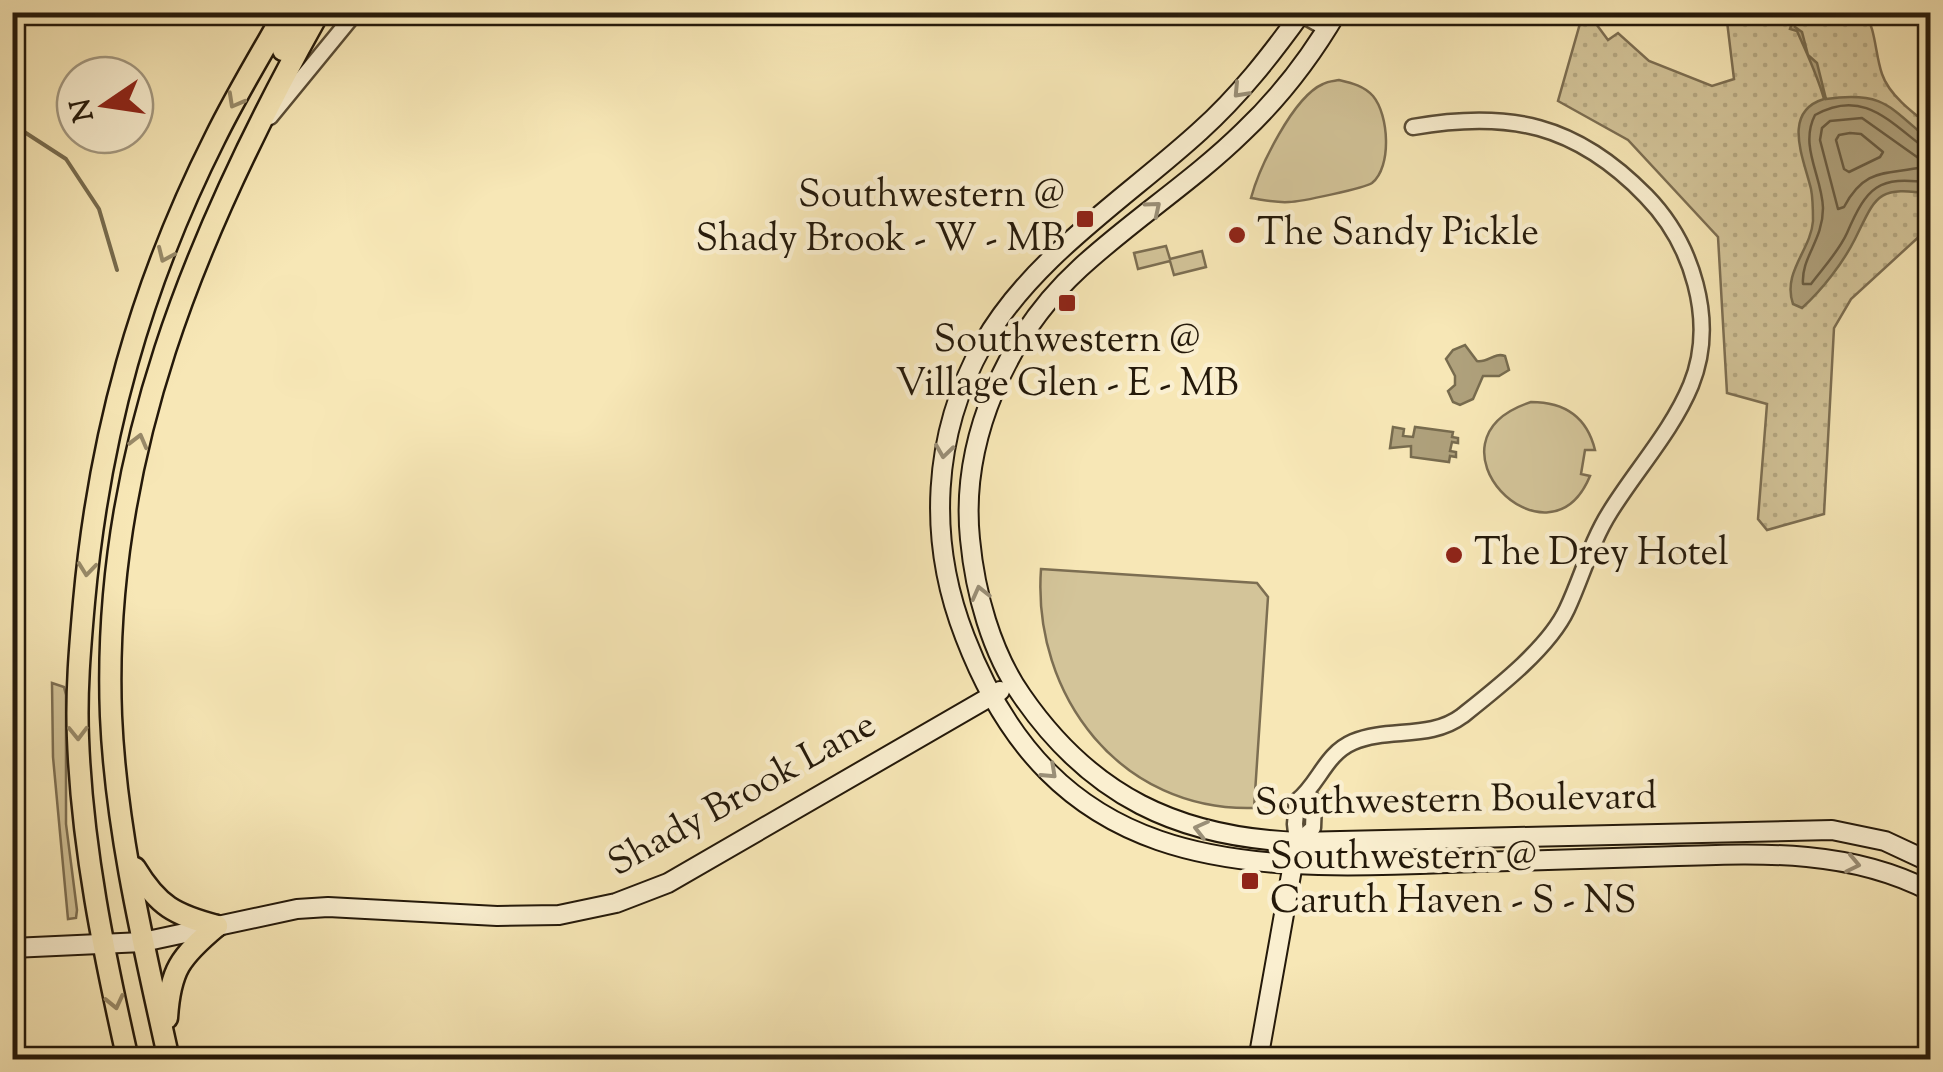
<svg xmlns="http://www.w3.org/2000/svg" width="1943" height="1072" font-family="'Sorts Mill Goudy',serif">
	<defs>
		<pattern id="park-dots" width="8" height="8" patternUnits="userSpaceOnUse" patternTransform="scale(2.5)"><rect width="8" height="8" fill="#d3c499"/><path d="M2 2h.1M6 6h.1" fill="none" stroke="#b5a882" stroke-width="1.8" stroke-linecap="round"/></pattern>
	</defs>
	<rect width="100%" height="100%" fill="#f7e7b6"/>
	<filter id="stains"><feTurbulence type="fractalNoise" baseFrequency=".002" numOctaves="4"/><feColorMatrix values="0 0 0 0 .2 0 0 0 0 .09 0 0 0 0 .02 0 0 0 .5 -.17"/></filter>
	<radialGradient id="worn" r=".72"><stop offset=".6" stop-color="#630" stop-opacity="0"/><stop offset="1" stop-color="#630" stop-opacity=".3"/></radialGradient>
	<g fill="#d3c499" stroke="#7c6e52" stroke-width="2.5">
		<path d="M1339,80c13,3 25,6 34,16 16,19 19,71 -1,87 -7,5 -72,19 -83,19 -13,1 -25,-2 -38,-4 8,-30 42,-101 72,-114 5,-3 11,-3 16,-4z"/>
		<polygon points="1166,246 1170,259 1202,251 1206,267 1174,275 1170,261 1138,269 1134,253"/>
		<path d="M1531,402c34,0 56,15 64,48h-10l-4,24 9,2c-42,101 -176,-36 -59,-74z"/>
		<path d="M1041,569l216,14 11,14 -14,211c-133,4 -222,-112 -213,-239z"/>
		<polygon points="52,683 64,687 66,695 66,824 77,910 76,918 68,919 53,757"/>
	</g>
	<path fill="url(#park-dots)" stroke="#7c6e52" stroke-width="2.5" d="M1865,12c11,19 10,41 17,62 7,21 31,39 48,52v109l-7,-2 -72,66 -17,29 -10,186 -57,16 -9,-11 9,-115 -40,-11 -9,-156 -90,-97 -70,-39 25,-88h5l20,27 10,-7 31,28 63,25 22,-7 -8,-66z"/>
	<g fill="#afa17c" stroke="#776b4e" stroke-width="2.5">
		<path d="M1787,13h7l1,14 7,5 6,23 9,8 9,36c57,-8 63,7 104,42v53c-54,-9 -54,3 -75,45 -12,24 -33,51 -53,69l-9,-4c-11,-32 18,-54 20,-83 0,-11 0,-22 -2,-32 -7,-30 -30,-77 13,-90 -7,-25 -17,-45 -27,-68l-7,-2 2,-6z"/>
		<path d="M1465,345l12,16c11,2 17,-9 28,-5l4,14 -10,6h-16l-10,23 -13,6 -7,-3 -5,-11 7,-6v-9l-9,-17 7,-9z"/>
		<polygon points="1393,427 1404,429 1403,436 1413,437 1415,427 1453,432 1452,437 1458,438 1458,443 1452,442 1450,451 1456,452 1456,457 1450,456 1449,462 1411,457 1411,446 1390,448"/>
	</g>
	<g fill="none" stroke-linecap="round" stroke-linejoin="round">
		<g stroke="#6a5d43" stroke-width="2.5">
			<polygon points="1850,133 1861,134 1883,152 1880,157 1849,172 1844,169 1836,140 1839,135"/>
			<path d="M1930,148l-8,-2c-35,-27 -61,-57 -107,-31 -16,31 7,61 8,93 0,33 -22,49 -20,76h8c12,-16 28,-33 36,-51 20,-46 31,-58 83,-50"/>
			<path d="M1930,160l-6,2 -62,-44 -32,3 -8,7 -2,12 18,69 6,-2c21,-40 42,-32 79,-40l7,4"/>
		</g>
		<polyline stroke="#776b4e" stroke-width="4" points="12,124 66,159 99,209 117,270"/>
		<g stroke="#594c35" stroke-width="19">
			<g id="street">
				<polyline points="1297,12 1327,29"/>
				<polyline points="270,117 356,12"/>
				<path d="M1297,842l-2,-18 2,-23c22,-17 28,-47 56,-59 35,-15 77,-2 109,-26 34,-27 87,-68 105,-107 15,-32 24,-67 43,-97 26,-42 62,-81 81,-127 26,-64 1,-142 -45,-189 -70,-72 -137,-86 -233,-69"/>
				<polyline points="1297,842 1313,828 1314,802 1307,793"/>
			</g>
		</g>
		<g stroke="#24190a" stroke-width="22">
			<g id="secondary">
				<path d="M1302,12c-31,43 -63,84 -102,119 -72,66 -169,127 -217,213 -51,91 -56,196 -18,293 89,232 267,235 482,226 77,-3 154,-5 231,-7 87,-3 173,-6 252,35"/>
				<path d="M1337,12c-25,43 -58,86 -94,120 -50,49 -111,88 -163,136 -73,67 -120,172 -110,271 5,53 21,113 52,157 69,100 156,141 275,146l535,-12 53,11 45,21"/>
				<polyline points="12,948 143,942 297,909 328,907 497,916 559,915 616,903 668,883 1000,691"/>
				<polyline points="1258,1060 1294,858"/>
			</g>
		</g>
		<g stroke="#24190a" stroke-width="25">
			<g id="primary">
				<polyline points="283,50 302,12"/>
				<path d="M135,868c23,38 40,47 82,58"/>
				<path d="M167,1018c3,-48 13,-61 50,-92"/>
				<path d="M128,1060c-24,-106 -46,-213 -50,-322 -2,-45 2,-91 6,-136 15,-166 56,-315 131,-464 21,-43 46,-84 70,-126"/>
				<path d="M169,1060c-25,-113 -53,-229 -58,-344 -10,-258 85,-484 208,-704"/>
			</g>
		</g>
		<use href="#street" stroke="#faefd0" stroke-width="14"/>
		<use href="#secondary" stroke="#faefd0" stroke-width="18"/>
		<use href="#primary" stroke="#f7e7b6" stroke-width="20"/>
	</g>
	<defs><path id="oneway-chevron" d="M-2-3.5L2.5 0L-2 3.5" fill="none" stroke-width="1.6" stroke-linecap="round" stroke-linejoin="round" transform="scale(2.5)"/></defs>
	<g stroke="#9a8f77">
		<use href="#oneway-chevron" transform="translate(1240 91) rotate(133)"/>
		<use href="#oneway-chevron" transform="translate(1154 208) rotate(-40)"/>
		<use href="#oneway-chevron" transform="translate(944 451) rotate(98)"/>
		<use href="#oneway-chevron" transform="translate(980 593) rotate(-104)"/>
		<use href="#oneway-chevron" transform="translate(1050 772) rotate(43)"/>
		<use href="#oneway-chevron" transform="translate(1201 829) rotate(-166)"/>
		<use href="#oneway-chevron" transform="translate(1853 864) rotate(12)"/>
	</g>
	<g stroke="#988a69">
		<use href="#oneway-chevron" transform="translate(235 101) rotate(119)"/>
		<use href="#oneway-chevron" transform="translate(165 255) rotate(114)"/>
		<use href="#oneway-chevron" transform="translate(139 441) rotate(-75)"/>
		<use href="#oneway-chevron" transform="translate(87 569) rotate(96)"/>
		<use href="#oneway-chevron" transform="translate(78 733) rotate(89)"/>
		<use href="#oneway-chevron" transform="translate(115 1002) rotate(77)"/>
	</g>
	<g fill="#8f2418" stroke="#faefd0" stroke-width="4">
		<rect x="1075" y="209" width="20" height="20" rx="5"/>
		<circle cx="1237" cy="235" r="10"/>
		<rect x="1057" y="293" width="20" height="20" rx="5"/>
		<circle cx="1454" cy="555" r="10"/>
		<rect x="1240" y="871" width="20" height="20" rx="5"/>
	</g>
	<g text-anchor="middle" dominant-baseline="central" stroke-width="9" stroke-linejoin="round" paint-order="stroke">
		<g font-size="38" fill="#24190a" stroke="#faefd0" text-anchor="start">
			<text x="1065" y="197" text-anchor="end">Southwestern @<tspan x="1065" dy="44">Shady Brook - W - MB</tspan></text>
			<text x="1257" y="235">The Sandy Pickle</text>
			<text x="1067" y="342" text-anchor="middle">Southwestern @<tspan x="1067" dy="44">Village Glen - E - MB</tspan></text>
			<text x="1474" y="555">The Drey Hotel</text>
			<text x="1270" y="859">Southwestern @<tspan x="1270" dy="44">Caruth Haven - S - NS</tspan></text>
		</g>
		<g font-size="38" fill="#24190a" stroke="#faefd0">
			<text transform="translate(743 796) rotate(-29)">Shady Brook Lane</text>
			<text transform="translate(1456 802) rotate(-1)">Southwestern Boulevard</text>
		</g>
	</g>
	<rect width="1943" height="1072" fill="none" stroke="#f7e7b6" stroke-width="50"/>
	<rect x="15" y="15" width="1913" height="1042" fill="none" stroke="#24190a" stroke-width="5"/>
	<rect x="25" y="25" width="1893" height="1022" fill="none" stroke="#24190a" stroke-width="2.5"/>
	<g transform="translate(105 105) rotate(257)"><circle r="48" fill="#faefd0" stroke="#a49981" stroke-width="2.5"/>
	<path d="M0-8L18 38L0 25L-18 38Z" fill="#8f2418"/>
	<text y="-15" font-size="28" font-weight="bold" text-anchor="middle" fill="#24190a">N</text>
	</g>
	<rect width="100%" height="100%" filter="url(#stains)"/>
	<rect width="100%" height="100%" fill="url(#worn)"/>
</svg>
